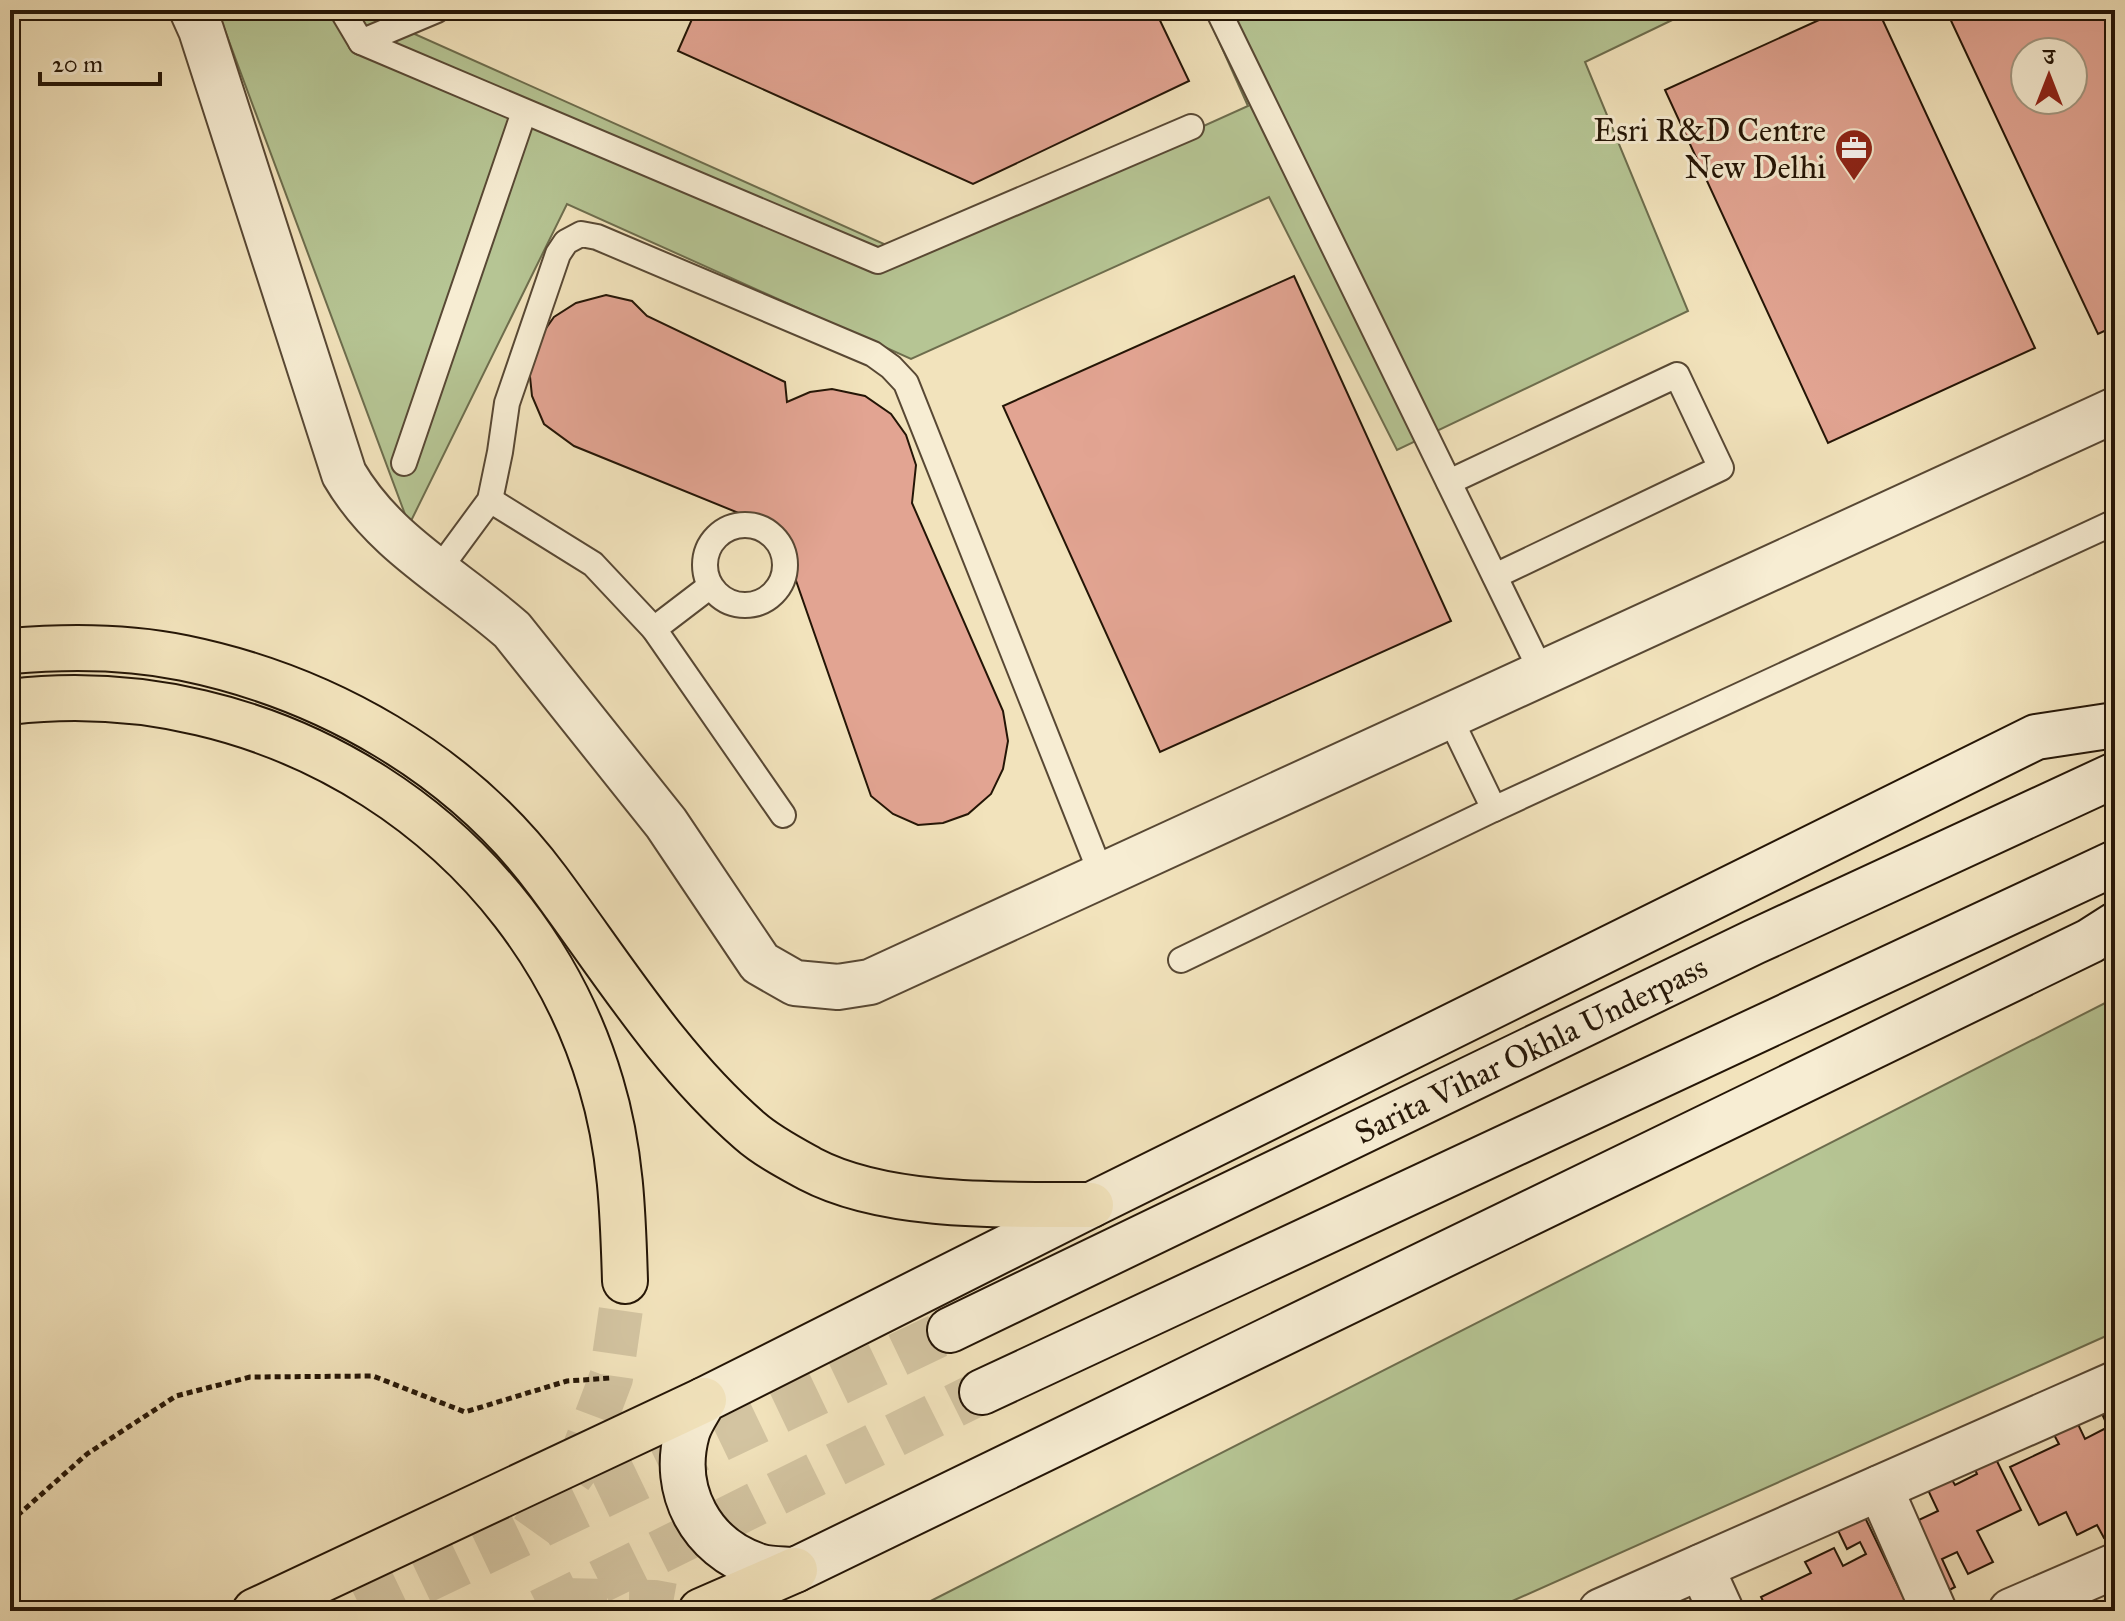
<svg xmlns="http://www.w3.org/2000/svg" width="2125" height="1621" font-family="'IM FELL Great Primer','Noto Serif Devanagari',serif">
	<rect width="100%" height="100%" fill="#f2e3bc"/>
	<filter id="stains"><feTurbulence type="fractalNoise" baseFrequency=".0025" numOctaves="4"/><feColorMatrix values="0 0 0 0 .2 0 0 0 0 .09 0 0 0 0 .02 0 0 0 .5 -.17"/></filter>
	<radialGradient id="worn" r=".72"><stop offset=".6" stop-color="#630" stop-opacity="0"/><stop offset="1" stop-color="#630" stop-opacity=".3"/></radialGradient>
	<g fill="#b6c594" stroke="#6d6d4d" stroke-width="2">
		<polygon points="240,10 361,10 913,257 1248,106 1205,10 1693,10 1585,62 1688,311 1397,450 1269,197 911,359 567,204 409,525 220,17"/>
		<polygon points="2115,998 2115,1332 1490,1611 911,1611"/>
	</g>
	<g fill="#e2a492" stroke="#241506" stroke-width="2" fill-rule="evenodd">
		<polygon points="696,10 1155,10 1189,81 973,184 678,51"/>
		<polygon points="1841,10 1878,10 2035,348 1828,443 1665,90"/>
		<path d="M1946,10h169v316l-17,8zM2025,52h48v48h-48z"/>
		<polygon points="1294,276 1451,621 1160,752 1003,406"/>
		<polygon points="606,295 632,301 647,316 785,382 787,402 810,392 832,389 865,396 891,414 906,435 916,465 912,503 1003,711 1008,741 1003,769 991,794 968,814 943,823 918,825 893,814 871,796 778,529 574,446 544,424 532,396 529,367 537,341 554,317 576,303"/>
		<polygon points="2115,1410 2115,1532 2104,1538 2097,1525 2077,1535 2066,1512 2039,1525 2010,1467 2059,1444 2052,1431 2076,1420 2085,1439 2108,1427 2103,1416"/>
		<polygon points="1990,1447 2021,1510 1977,1531 1993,1562 1968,1574 1957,1552 1942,1559 1955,1587 1933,1599 1908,1525 1938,1511 1928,1490 1951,1478 1955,1485 1977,1474 1970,1457"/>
		<polygon points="1858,1503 1910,1611 1768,1611 1761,1597 1811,1573 1805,1562 1834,1548 1843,1566 1866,1554 1860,1542 1847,1549 1831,1516"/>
	</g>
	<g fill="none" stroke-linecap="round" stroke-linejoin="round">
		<g stroke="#d3c4a1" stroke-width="44" stroke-dasharray="44 22" stroke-linecap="butt">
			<polyline points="362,1611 950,1330"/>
			<polyline points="540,1611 982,1392"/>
		</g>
		<g stroke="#d3c4a1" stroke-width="44" stroke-dasharray="44 22" stroke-linecap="butt">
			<polyline points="532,1531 577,1468 611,1378 625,1281"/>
			<polyline points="563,1600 654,1602 704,1611"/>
		</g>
		<g stroke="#584834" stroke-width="28">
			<g id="lane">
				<polyline points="342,10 361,42 878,261 1191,127"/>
				<polyline points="1218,10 1542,673"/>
				<polyline points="361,42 437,10"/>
				<polyline points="404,463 524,112"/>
				<polyline points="1449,482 1677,375 1721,468 1495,576"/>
				<polyline points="490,500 593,564 654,629 783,815"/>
				<circle cx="745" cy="565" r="40"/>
				<polyline points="437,572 490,500 500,452 507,403 558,254 566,242 581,234 597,237 873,354 891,367 906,383 1102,876"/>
				<polyline points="654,629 709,587"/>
				<polyline points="1449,716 1494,809 2115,522"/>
				<polyline points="1181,960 1494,809"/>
			</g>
		</g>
		<g stroke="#584834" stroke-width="48">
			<g id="street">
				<path d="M192,10l9,20 143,444c41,70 109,104 168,156l154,193 94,140 35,20 43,4 32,-5 1245,-572"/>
				<polyline points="1880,1488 1934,1611"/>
				<polyline points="1701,1567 1721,1611"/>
				<polyline points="1601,1611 2115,1384"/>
				<polyline points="2011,1611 2115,1566"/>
			</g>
		</g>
		<g stroke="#241506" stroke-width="48">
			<g id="secondary">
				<path d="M2115,725l-79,12 -945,468 -387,195c-6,11 -14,22 -17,33 -16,58 14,114 71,133 11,4 25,3 37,4l1295,-629 25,-16"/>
				<polyline points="950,1330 1754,942 2115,775"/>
				<polyline points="982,1392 2115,863"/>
			</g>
		</g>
		<g stroke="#241506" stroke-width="48">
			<g id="highway">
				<path d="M10,651c58,-5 117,-5 174,7 141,29 276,105 363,222 64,86 121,180 203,251 17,15 40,27 60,38 76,40 197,36 281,36"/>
				<path d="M10,702c259,-31 516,128 591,382 20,66 22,129 24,197"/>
				<polyline points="255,1611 704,1400"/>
				<polyline points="701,1611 795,1570"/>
			</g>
		</g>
		<polyline stroke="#241506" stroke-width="5" stroke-dasharray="6 4" stroke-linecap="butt" points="10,1522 87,1454 176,1396 250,1377 373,1376 465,1412 567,1381 611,1378"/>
		<use href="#lane" stroke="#f7edd3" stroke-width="24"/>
		<use href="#street" stroke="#f7edd3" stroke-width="44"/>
		<use href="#secondary" stroke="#f7edd3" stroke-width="44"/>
		<use href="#highway" stroke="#f2e3bc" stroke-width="44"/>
	</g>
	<defs>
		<g id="office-pin" transform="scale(2)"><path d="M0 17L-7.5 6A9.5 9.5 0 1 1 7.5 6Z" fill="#8f2418" stroke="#f7edd3"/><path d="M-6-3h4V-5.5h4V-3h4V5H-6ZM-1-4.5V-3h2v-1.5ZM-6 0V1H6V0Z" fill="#fff"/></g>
	</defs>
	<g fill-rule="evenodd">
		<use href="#office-pin" x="1854" y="148"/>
	</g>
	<g text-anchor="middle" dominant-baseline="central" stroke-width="6" stroke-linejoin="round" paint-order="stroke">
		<g font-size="32" fill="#241506" stroke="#f7edd3" text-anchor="end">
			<text x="1826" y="130">Esri R&amp;D Centre<tspan x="1826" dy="37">New Delhi</tspan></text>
		</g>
		<g font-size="32" fill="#241506" stroke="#f7edd3">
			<text transform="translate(1531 1050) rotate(-26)">Sarita Vihar Okhla Underpass</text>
		</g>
	</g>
	<rect width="2125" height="1621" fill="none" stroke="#f2e3bc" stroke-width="40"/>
	<rect x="12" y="12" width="2101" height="1597" fill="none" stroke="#241506" stroke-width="4"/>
	<rect x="20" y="20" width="2085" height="1581" fill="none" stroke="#241506" stroke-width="2"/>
	<g transform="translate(2049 76)"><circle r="38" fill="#f7edd3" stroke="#a39781" stroke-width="2"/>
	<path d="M0-6L14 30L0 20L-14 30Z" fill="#8f2418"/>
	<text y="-12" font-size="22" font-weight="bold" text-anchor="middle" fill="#241506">उ</text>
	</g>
	<path d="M40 72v12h120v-12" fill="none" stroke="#241506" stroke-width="4"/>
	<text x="52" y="72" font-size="24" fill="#241506" stroke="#f7edd3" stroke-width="6" paint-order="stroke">20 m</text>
	<rect width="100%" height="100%" filter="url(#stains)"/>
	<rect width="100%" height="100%" fill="url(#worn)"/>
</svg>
